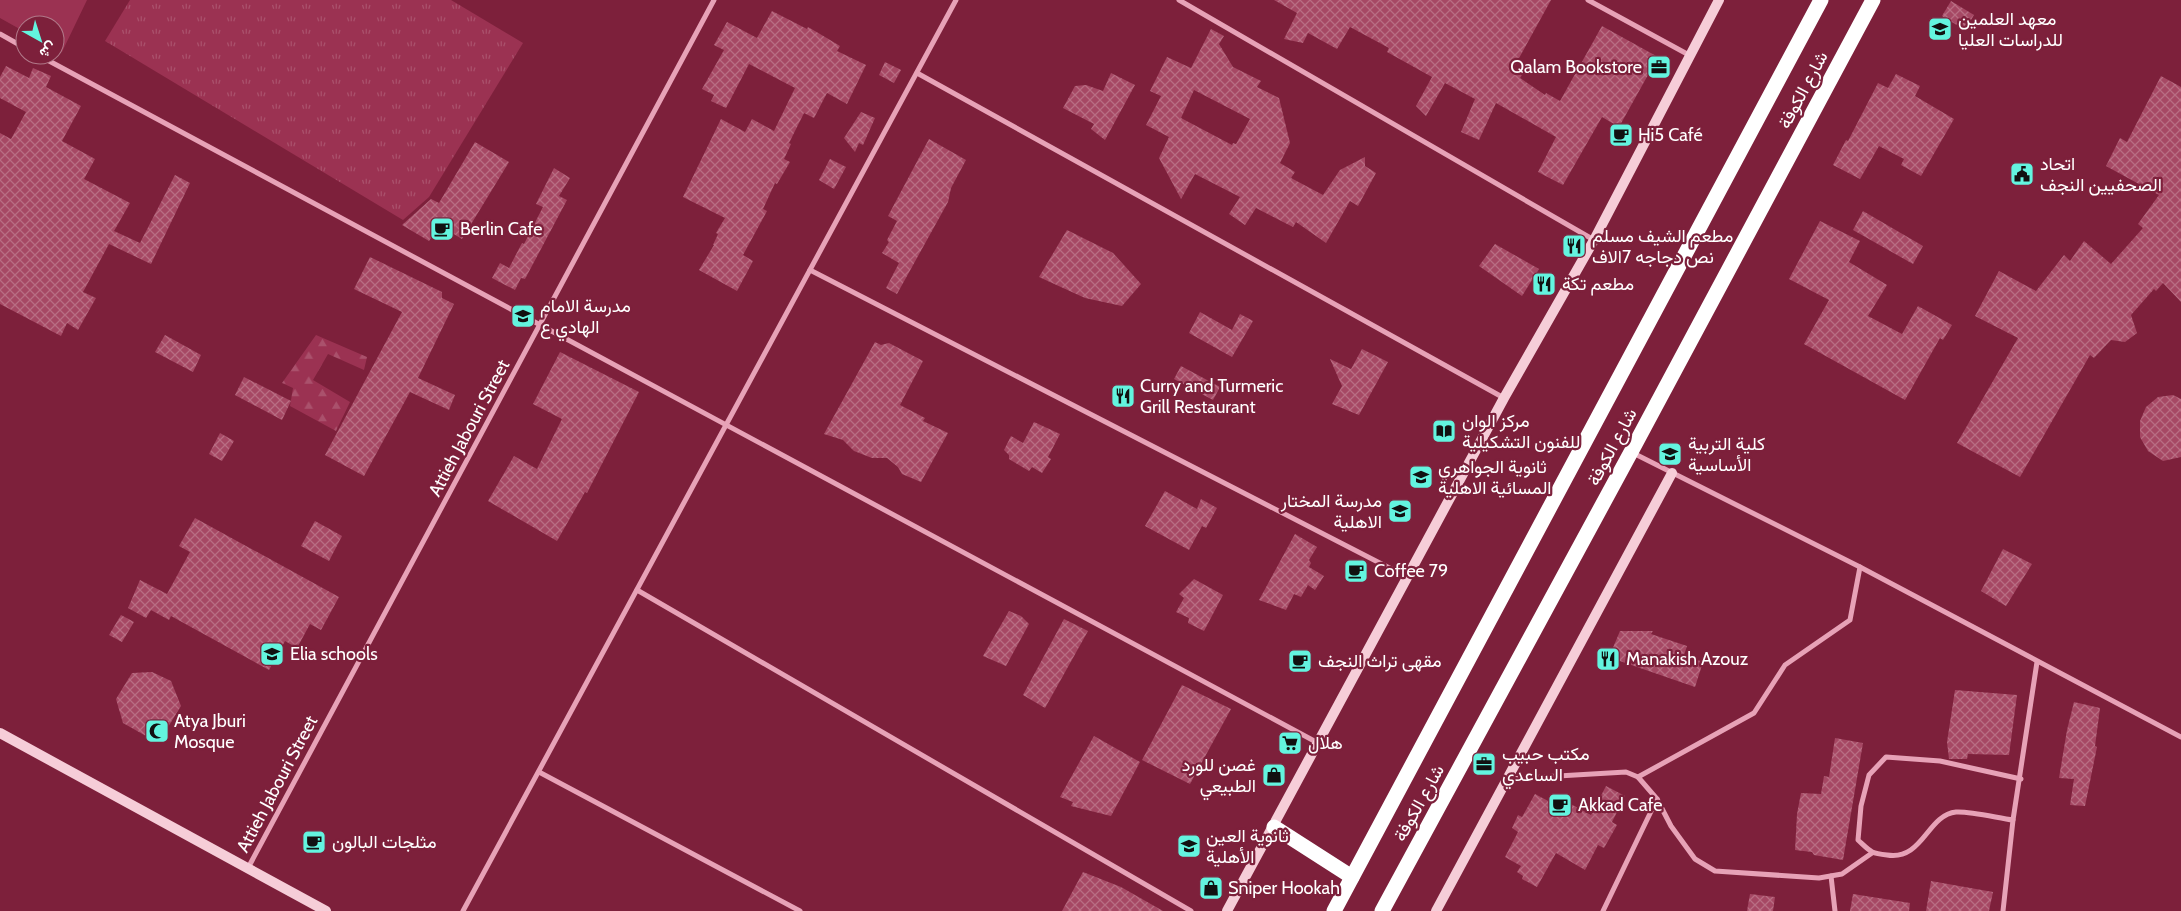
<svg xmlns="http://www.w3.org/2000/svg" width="2181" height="911" font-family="Cabin,Vazirmatn,sans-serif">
	<defs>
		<pattern id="grass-tufts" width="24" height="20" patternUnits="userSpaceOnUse" patternTransform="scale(1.25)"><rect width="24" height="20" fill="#9b3252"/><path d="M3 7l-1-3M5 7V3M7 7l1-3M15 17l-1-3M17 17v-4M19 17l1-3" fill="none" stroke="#aa516c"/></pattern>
		<pattern id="forest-firs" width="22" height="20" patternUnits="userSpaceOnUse" patternTransform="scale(1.25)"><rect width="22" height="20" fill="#9b3252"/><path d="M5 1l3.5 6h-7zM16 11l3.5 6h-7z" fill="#aa516c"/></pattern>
		<pattern id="building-cross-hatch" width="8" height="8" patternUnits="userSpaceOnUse" patternTransform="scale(1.25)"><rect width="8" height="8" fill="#a64864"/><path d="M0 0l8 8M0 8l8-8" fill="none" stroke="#b86d83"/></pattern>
	</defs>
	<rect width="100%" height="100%" fill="#7d203b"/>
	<polygon fill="url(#grass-tufts)" points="130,0 451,0 523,43 429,197 403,220 105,41"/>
	<polygon fill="url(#forest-firs)" points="316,335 367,357 364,370 328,354 313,380 350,402 336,431 290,406 293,388 282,383"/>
	<polygon fill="#9b3252" points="0,0 87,0 62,52 55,48 55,25 25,25 25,32 0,18"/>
	<g fill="url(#building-cross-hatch)" fill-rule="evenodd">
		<polygon points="1274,0 1551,0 1513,69 1522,75 1520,78 1545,95 1546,93 1560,101 1602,26 1658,57 1619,127 1602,117 1563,185 1538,172 1556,137 1496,103 1479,140 1461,132 1475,99 1445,83 1426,116 1416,106 1432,77 1387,52 1389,48 1350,27 1337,49 1308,33 1303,43 1284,39 1297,13"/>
		<polygon points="1951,1 1974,15 1965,30 1942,16"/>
		<polygon points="772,11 807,29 808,27 820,34 840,46 837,51 866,65 847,104 827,93 814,118 804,113 789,143 791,144 784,159 790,162 777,184 775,183 763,209 767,211 743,255 753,261 737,291 699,270 714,245 713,245 718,234 716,233 725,218 683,197 721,119 745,132 752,119 774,131 795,88 749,64 726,108 711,101 714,95 702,89 724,50 714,45 727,22 757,38"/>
		<path d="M1211,29l13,7 -5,8 14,23 28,14 -4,6 22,11 11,45 -10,20 15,9 -4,6 32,17 17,-25 25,-13v9l11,7 -18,33 -8,-5 -24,42 -30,-21 -3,5 -37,-19 -11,17 -16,-11 11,-17 -45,-23 -14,25 -22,-41 10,-21 -23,-12 15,-29 -11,-5 17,-34 24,11zM1194,90l56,29 -14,25 -3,-1 -1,2 -51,-27z"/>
		<polygon points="885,62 901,70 894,83 879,75"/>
		<polygon points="6,66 29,78 33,68 51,76 46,87 81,106 62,141 95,159 84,179 130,203 114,231 140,243 175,175 190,183 151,264 109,244 83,292 96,298 78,330 67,323 61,336 0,304 0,133 11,139 26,112 0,98 0,77"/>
		<polygon points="1111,73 1135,85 1105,140 1091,129 1094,124 1063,108 1075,86 1086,85 1103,91"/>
		<polygon points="1896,74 1920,86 1915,96 1954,119 1921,176 1901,165 1904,159 1879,146 1860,179 1833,165 1846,140 1848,141 1878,83 1888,88"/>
		<polygon points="2161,76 2181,87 2181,302 2163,283 2156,291 2154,289 2131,315 2137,333 2125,342 2111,340 2094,358 2090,355 2020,477 1957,443 2018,338 1975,316 1999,271 2036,291 2064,255 2070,261 2084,241 2111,264 2143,228 2138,224 2159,195 2106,166 2120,138 2127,142"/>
		<polygon points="861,112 875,118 863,145 859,143 855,152 844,138"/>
		<polygon points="929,139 966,160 951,188 948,202 897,294 886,288 899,263 882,253 889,242 887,240 897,221 888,216"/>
		<polygon points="475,142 509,162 462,239 439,225 429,241 402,225 431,199 439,203"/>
		<polygon points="830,159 846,167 834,189 819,180"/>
		<polygon points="554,168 570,178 559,196 567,200 525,279 521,278 515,290 492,278 500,263 509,268 522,243 524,244 543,207 536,204"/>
		<polygon points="1863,211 1923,246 1913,264 1853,230"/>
		<polygon points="1820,221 1860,241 1849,262 1887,285 1868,316 1902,334 1918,306 1952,325 1943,340 1940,338 1905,400 1804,344 1829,300 1789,279"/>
		<polygon points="1067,230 1113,253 1141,284 1122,306 1085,298 1039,277"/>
		<polygon points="1495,244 1539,269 1522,296 1479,266"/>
		<polygon points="370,257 442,292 442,298 454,304 418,378 455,395 449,410 410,392 364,476 325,455 402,312 354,289"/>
		<polygon points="1200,312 1232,330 1240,314 1253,321 1232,357 1189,333"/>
		<polygon points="165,335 201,355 193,372 155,352"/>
		<polygon points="875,342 881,345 889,343 923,361 900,405 925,418 923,421 948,433 921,482 902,474 898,467 887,458 872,458 854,451 843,440 824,434"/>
		<polygon points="1362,349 1388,362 1359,415 1332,404 1342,386 1330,359 1351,369"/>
		<polygon points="560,352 639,392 587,493 585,492 557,541 488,501 514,456 537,469 562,419 533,404"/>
		<polygon points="1181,366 1220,387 1213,400 1174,379"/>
		<polygon points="244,377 291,401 282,420 235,395"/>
		<polygon points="2173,395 2181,399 2181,457 2163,461 2148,451 2140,437 2140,421 2146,407 2158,397"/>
		<polygon points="1034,422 1060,434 1048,457 1051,459 1042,473 1032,467 1029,471 1009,459 1009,455 1004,450 1011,436 1023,443"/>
		<polygon points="220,433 234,441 222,461 209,454"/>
		<polygon points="1165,491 1197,509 1201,499 1217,508 1206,528 1202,526 1189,550 1145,526"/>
		<polygon points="195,518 339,597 321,630 310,624 297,648 285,641 269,670 171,616 169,620 151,610 146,618 128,608 140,580 167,594 190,552 179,546"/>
		<polygon points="315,521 342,536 329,561 301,546"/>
		<polygon points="1295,534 1317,547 1309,560 1311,563 1309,567 1324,576 1315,590 1308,585 1301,597 1294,594 1286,610 1259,600"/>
		<polygon points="2003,549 2032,564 2006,606 1981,591"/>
		<polygon points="1194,579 1223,595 1204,631 1188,623 1189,618 1176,612 1184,598 1179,594"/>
		<polygon points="1009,611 1021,616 1029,624 1006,666 983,656"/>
		<polygon points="121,615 134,622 122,642 109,635"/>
		<polygon points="1064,619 1088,631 1045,708 1023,695"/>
		<polygon points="1620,631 1653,631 1651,634 1687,646 1684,655 1703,662 1695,687 1614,659 1616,652 1612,650"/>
		<polygon points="152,672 171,681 181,706 168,727 146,736 123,723 116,699 132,673"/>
		<polygon points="1182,685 1231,709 1190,784 1142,760"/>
		<polygon points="1955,690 2017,695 2009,755 1968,754 1967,759 1949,759 1947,742"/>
		<polygon points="2074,702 2100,708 2095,746 2097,747 2085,806 2070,805 2074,779 2059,778 2067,730"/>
		<polygon points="1094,736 1140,762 1111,816 1071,806 1073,802 1060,797"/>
		<polygon points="1835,738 1863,743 1843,860 1814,855 1812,852 1795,850 1797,814 1801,793 1821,794 1824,776 1829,777"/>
		<polygon points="1606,786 1625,796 1612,822 1617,825 1604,848 1598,845 1585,870 1556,853 1537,887 1522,879 1523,876 1517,872 1521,866 1505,857 1518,832 1512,828 1518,815 1522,817 1535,794 1552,803 1556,796 1591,815"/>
		<polygon points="1083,872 1121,887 1163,911 1062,911"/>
		<polygon points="1931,881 1993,892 1989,911 1926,911"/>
		<polygon points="1750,894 1775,897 1773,911 1747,911"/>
		<polygon points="1853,894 1910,903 1909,911 1850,911"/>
	</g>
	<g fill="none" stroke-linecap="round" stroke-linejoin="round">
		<g stroke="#e7a2b7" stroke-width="5">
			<polyline points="1179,0 1594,240"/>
			<polyline points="1588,0 1689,55"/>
			<polyline points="0,34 25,48"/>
			<polyline points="38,55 1318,743"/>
			<polyline points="917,73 1504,398"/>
			<polyline points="810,270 1407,577"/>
			<polyline points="1633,453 1860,567 2181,737"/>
			<polyline points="637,590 1191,911"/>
			<polyline points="539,772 800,911"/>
			<polyline points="1638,777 1754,713 1785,665 1850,620 1860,567"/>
			<polyline points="1507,779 1626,772 1638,777 1657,799 1671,826 1695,859 1715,871 1819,878 1842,874 1872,853"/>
			<path d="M2013,820c-15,-2 -43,-9 -57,-8 -29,3 -33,49 -69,43 -17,-2 -16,-3 -29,-15l3,-34 8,-31 17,-18 54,4 81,18"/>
			<polyline points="248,868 714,0"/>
			<polyline points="1831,876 1835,911"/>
			<polyline points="463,911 956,0"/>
			<polyline points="1603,911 1657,799"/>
			<polyline points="2003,911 2013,820 2037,662"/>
		</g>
		<g stroke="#f6cdd8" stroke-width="10">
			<polyline points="0,733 326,911"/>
			<polyline points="1227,911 1504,398 1594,240 1719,0"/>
			<polyline points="1436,911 1672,473"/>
		</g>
		<g stroke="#fff" stroke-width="15">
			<polyline points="1274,827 1352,877"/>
			<polyline points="1334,911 1821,0"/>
			<polyline points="1382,911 1631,452 1873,0"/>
		</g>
	</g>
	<defs>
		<g id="university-square" transform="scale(1.25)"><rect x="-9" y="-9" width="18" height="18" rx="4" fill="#63f4df" stroke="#7d203b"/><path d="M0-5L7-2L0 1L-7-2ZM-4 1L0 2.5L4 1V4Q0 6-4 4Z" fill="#111"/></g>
		<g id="office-square" transform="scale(1.25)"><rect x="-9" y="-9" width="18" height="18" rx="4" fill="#63f4df" stroke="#7d203b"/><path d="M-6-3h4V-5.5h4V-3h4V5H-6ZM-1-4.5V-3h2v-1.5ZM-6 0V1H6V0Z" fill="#111"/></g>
		<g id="cafe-square" transform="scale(1.25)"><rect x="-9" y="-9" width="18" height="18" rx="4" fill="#63f4df" stroke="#7d203b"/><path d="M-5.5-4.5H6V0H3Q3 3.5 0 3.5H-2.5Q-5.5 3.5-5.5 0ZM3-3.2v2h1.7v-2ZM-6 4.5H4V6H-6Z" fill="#111"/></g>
		<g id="civic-square" transform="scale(1.25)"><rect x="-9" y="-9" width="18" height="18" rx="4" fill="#63f4df" stroke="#7d203b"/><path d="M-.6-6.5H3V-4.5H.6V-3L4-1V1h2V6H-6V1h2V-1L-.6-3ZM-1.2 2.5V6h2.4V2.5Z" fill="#111"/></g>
		<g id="restaurant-square" transform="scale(1.25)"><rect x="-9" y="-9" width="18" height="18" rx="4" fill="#63f4df" stroke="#7d203b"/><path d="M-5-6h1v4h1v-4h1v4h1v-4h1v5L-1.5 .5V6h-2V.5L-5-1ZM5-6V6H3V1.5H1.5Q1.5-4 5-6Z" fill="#111"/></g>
		<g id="school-square" transform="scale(1.25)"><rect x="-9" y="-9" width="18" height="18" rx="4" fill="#63f4df" stroke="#7d203b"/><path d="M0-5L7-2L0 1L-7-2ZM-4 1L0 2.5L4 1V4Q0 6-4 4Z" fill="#111"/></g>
		<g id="library-square" transform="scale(1.25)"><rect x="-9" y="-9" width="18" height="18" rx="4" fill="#63f4df" stroke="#7d203b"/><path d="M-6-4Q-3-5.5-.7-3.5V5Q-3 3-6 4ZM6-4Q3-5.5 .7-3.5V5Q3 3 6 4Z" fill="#111"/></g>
		<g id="mosque-square" transform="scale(1.25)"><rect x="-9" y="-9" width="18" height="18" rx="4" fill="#63f4df" stroke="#7d203b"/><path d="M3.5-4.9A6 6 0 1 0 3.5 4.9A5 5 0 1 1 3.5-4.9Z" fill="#111"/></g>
		<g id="supermarket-square" transform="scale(1.25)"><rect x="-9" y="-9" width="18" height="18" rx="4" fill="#63f4df" stroke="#7d203b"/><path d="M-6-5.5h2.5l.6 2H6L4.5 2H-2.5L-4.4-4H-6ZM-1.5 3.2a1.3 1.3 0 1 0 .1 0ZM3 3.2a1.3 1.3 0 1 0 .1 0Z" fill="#111"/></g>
		<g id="shop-square" transform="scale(1.25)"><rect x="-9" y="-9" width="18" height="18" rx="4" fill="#63f4df" stroke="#7d203b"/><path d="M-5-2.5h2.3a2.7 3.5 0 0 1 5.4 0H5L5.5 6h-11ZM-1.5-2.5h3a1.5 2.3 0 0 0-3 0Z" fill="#111"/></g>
	</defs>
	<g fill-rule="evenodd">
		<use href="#university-square" x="1940" y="29"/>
		<use href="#office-square" x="1659" y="67"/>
		<use href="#cafe-square" x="1621" y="135"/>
		<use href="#civic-square" x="2022" y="174"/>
		<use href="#cafe-square" x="442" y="229"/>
		<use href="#restaurant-square" x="1574" y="246"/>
		<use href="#restaurant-square" x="1544" y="284"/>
		<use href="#school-square" x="523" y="316"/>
		<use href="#restaurant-square" x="1123" y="396"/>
		<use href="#library-square" x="1444" y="431"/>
		<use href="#university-square" x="1670" y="454"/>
		<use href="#school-square" x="1421" y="477"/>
		<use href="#school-square" x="1400" y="511"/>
		<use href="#cafe-square" x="1356" y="571"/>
		<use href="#school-square" x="272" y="654"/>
		<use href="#restaurant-square" x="1608" y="659"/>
		<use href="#cafe-square" x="1300" y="661"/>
		<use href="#mosque-square" x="157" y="731"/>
		<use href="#supermarket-square" x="1290" y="743"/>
		<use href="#office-square" x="1484" y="764"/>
		<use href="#shop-square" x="1274" y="775"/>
		<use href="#cafe-square" x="1560" y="805"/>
		<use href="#cafe-square" x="314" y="842"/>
		<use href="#school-square" x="1189" y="846"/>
		<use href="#shop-square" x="1211" y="888"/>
	</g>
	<g text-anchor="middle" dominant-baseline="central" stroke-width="4.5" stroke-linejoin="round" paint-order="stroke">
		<g font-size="18" fill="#fff" stroke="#7d203b" text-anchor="start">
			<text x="1958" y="19">معهد العلمين<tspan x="1958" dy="21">للدراسات العليا</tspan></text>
			<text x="1642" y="67" text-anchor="end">Qalam Bookstore</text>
			<text x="1638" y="135">Hi5 Café</text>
			<text x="2040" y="164">اتحاد<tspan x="2040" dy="21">الصحفيين النجف</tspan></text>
			<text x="460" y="229">Berlin Cafe</text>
			<text x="1592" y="236">مطعم الشيف مسلم<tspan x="1592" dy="21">نص دجاجه 7الاف</tspan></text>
			<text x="1562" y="284">مطعم تكة</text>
			<text x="540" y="306">مدرسة الامام<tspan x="540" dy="21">الهادي ع</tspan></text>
			<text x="1140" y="386">Curry and Turmeric<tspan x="1140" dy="21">Grill Restaurant</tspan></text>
			<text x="1462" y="421">مركز الوان<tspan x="1462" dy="21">للفنون التشكيلية</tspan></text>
			<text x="1688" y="444">كلية التربية<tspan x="1688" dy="21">الأساسية</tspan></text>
			<text x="1438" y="467">ثانوية الجواهري<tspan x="1438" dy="21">المسائية الاهلية</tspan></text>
			<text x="1382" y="501" text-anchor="end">مدرسة المختار<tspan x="1382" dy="21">الاهلية</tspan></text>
			<text x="1374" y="571">Coffee 79</text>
			<text x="290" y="654">Elia schools</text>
			<text x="1626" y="659">Manakish Azouz</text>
			<text x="1318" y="661">مقهى تراث النجف</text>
			<text x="174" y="721">Atya Jburi<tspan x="174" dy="21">Mosque</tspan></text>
			<text x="1308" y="743">هلال</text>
			<text x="1502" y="754">مكتب حبيب<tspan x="1502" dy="21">الساعدي</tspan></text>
			<text x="1256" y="765" text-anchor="end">غصن للورد<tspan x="1256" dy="21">الطبيعي</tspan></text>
			<text x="1578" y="805">Akkad Cafe</text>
			<text x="1206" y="836">ثانوية العين<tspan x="1206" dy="21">الأهلية</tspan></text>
			<text x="332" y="842">مثلجات البالون</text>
			<text x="1228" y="888">Sniper Hookah</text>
		</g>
		<g font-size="18" fill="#fff" stroke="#7d203b">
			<text transform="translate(1803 90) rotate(-62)">شارع الكوفة</text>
			<text transform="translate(469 428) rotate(-62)">Attieh Jabouri Street</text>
			<text transform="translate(1612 447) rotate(-62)">شارع الكوفة</text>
			<text transform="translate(277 784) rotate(-62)">Attieh Jabouri Street</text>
			<text transform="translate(1419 803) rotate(-61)">شارع الكوفة</text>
		</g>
	</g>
	<g transform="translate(40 40) rotate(141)"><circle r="24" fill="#7d203b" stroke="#b17989"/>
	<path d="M0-4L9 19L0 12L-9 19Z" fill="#63f4df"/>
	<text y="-8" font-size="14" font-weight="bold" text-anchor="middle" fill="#ffffff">ش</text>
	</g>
</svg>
